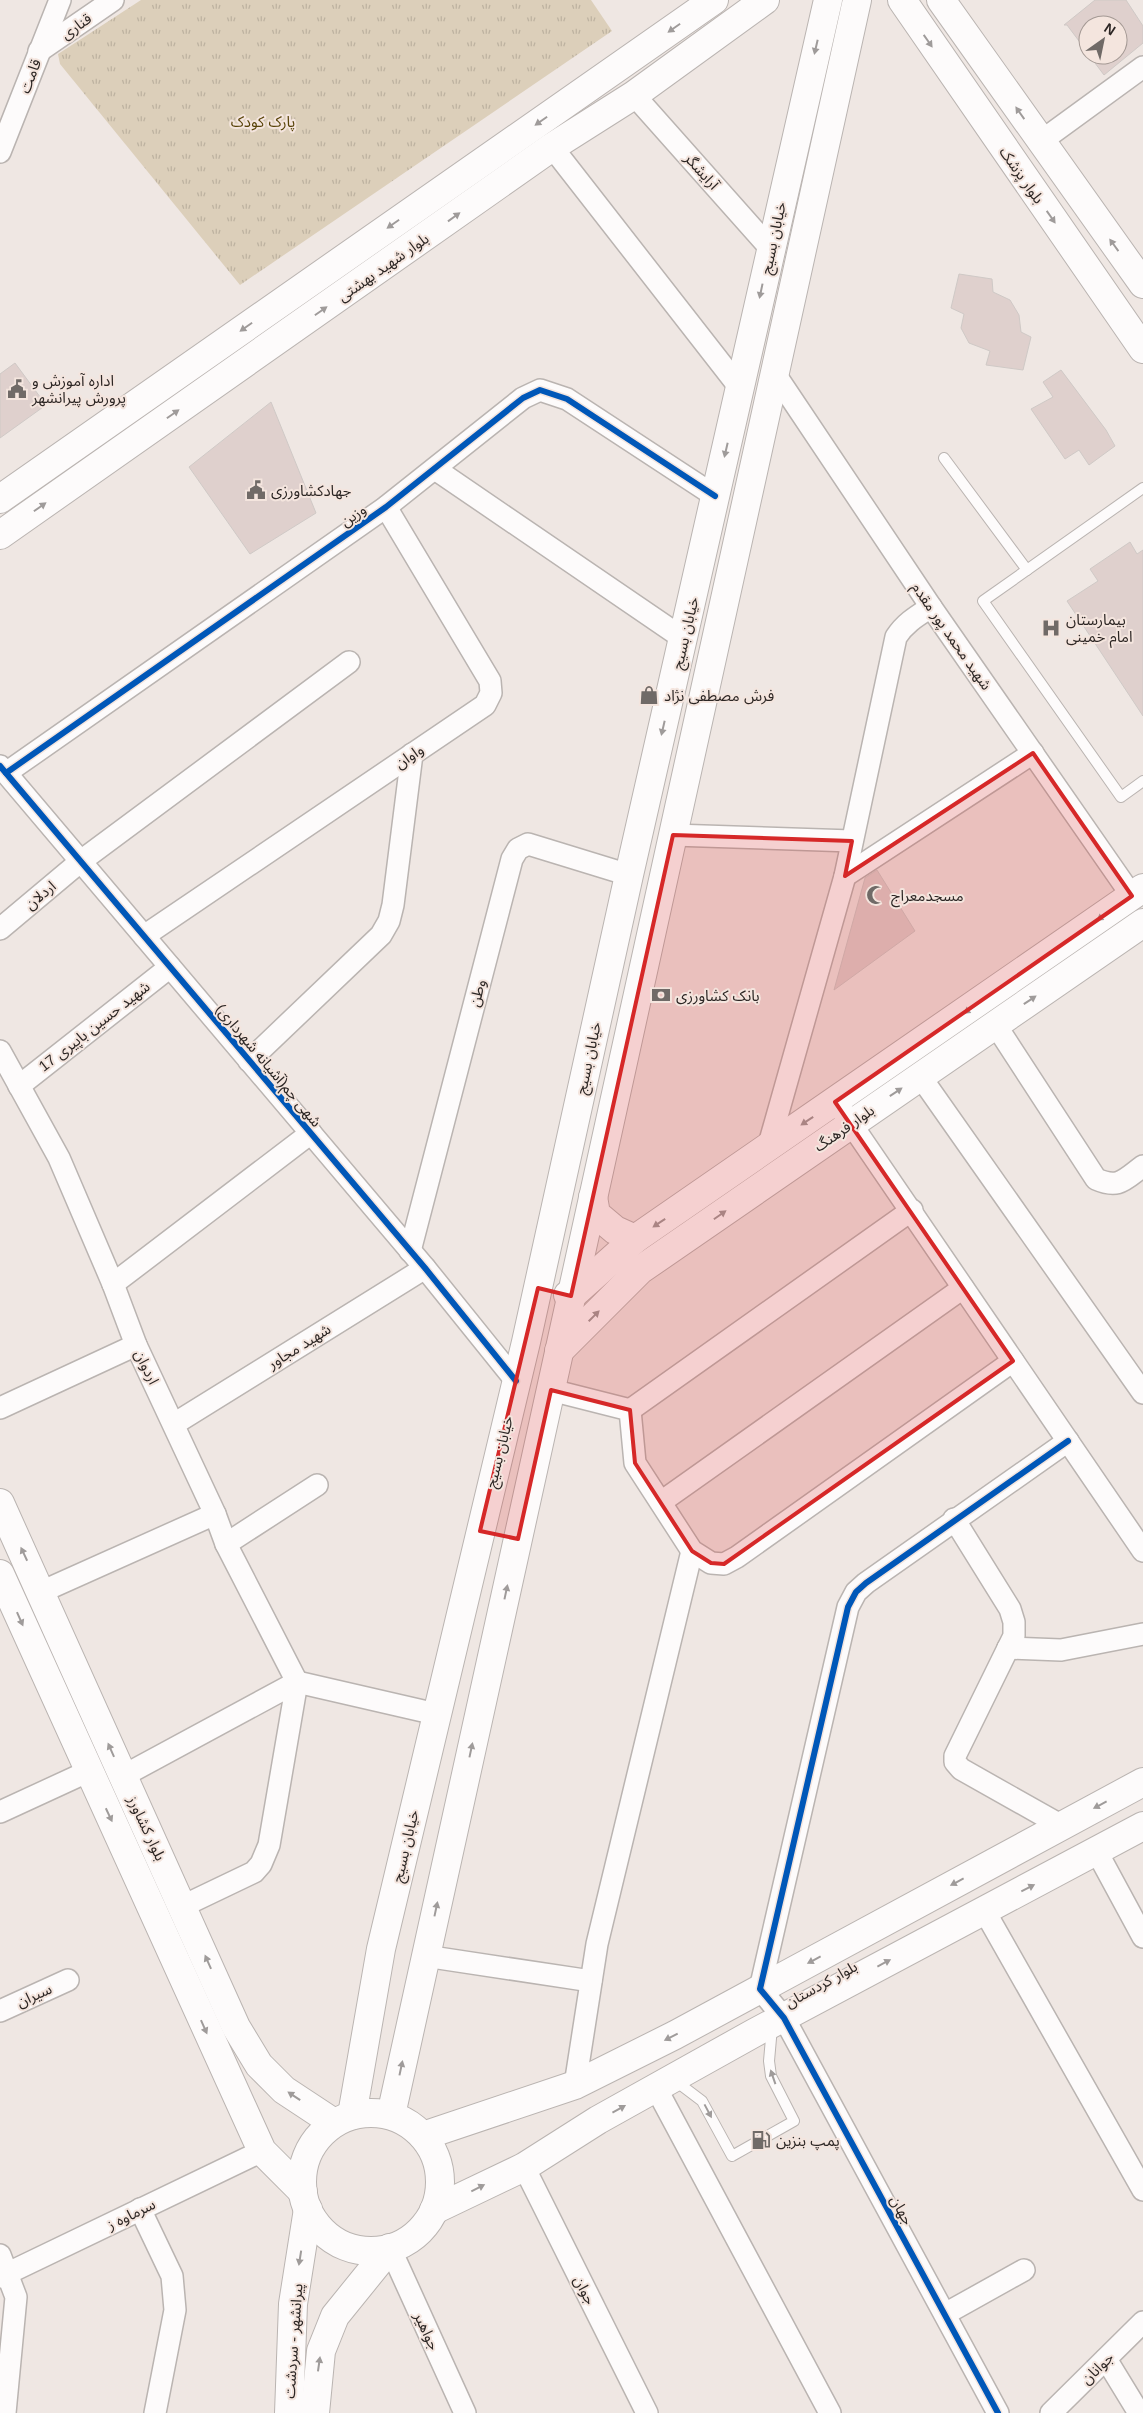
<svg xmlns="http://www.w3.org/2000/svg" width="1143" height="2413" font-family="Helvetica,'Noto Sans Arabic',sans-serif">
	<defs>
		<pattern id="park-tufts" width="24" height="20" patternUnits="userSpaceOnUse" patternTransform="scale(1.25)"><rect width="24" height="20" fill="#dccfba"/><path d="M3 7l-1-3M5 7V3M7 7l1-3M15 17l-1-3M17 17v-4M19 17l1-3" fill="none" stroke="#bdb2a0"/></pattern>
	</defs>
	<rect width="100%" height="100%" fill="#efe7e3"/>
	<polygon fill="url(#park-tufts)" points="141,0 591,0 612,31 240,285 60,64 58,54"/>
	<g fill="#dfd0cd" stroke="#cfc9c6">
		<polygon points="1095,0 1126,0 1143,26 1143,43 1104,75 1089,55 1118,55 1118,25 1088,25 1088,53 1067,25 1064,25"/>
		<polygon points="959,274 992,279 993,292 1010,300 1019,315 1021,332 1031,337 1023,370 986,365 990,351 969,343 961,328 964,314 951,308"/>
		<polygon points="15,363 46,405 0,438 0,374"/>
		<polygon points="1061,370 1106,430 1115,446 1089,465 1079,450 1065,459 1031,409 1053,397 1043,382"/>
		<polygon points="271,402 316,513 250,554 189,467"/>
		<polygon points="1130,542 1137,554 1143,550 1143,716 1067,601 1098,581 1090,569"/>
		<polygon points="877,870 915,931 834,990 865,878"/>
	</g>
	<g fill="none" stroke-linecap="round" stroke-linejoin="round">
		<g stroke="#bab4b1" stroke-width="12">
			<g id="lane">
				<polyline points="944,458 1027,570"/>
				<polyline points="1143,488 983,601 1121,797 1143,781"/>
				<polyline points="673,2079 702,2101 732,2156 794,2121 771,2076 769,2061 772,2027"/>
			</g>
		</g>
		<g stroke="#bab4b1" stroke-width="24">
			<g id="street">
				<polyline points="39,51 113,0"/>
				<polyline points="634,95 770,248"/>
				<polyline points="1040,142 1143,67"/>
				<polyline points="552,147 740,388"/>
				<polyline points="0,152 60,0"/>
				<polyline points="775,374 931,607 1132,896"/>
				<polyline points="435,469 684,639"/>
				<polyline points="0,766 425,1268 516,1381"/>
				<polyline points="6,773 386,507 523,398 540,390 567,399 715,496"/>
				<polyline points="673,835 852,841"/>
				<polyline points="845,876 1033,753"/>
				<polyline points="0,929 81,861 349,662"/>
				<polyline points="144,936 485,705 491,693 490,681 386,507"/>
				<path d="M995,1024l101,155c23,10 28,1 47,-13"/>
				<polyline points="0,1051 59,1158 113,1284 136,1345 215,1514 226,1544 297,1682"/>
				<polyline points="249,1061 381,935 389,921 393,905 412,754"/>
				<polyline points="920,1076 1143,1393"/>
				<polyline points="19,1086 170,967"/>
				<polyline points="843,1112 1143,1551"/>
				<path d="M768,1148l77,-272 51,-239c9,-14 21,-21 35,-30"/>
				<polyline points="410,1251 512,859 518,849 528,844 629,875"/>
				<polyline points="113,1284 311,1133"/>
				<polyline points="551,1390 630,1410 635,1463 692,1551 711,1563 724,1564 737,1557 1013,1361"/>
				<polyline points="0,1408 136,1345"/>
				<polyline points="630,1410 912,1210"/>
				<polyline points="174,1424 425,1268"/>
				<polyline points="661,1502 963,1288"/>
				<polyline points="954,1519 1010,1609 1014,1622 1014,1636 955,1756 955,1762 961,1769 1062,1826"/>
				<polyline points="226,1544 317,1485"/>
				<polyline points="41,1592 215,1514"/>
				<polyline points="1008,1648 1061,1650 1143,1634"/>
				<polyline points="123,1776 297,1682 436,1714"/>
				<polyline points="0,1812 89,1771"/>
				<polyline points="1097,1852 1143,1937"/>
				<polyline points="183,1906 254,1872 261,1864 269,1845 297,1682"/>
				<polyline points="984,1910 1143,2190"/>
				<polyline points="425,1956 591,1981"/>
				<polyline points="0,2011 68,1980"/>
				<polyline points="575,2085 597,1944 692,1551"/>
				<polyline points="656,2088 830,2413"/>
				<polyline points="524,2167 647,2413"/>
				<polyline points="140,2209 172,2276 175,2310 155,2413"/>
				<polyline points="390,2248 465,2413"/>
				<polyline points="0,2255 16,2297 5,2413"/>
				<polyline points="0,2277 262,2151"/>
				<polyline points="945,2314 1024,2270"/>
				<polyline points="1106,2359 1139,2413"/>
				<polyline points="998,2413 784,2018 760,1989 848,1607 856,1592 866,1583 1068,1441"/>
				<polyline points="1051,2413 1143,2322"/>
			</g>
		</g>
		<g stroke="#bab4b1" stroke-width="30">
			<g id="secondary">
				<polyline points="902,0 1143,349"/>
				<polyline points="941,0 1143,284"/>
				<polyline points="0,499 714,0"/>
				<polyline points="0,535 552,147 634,95 765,0"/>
				<polyline points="593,1197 596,1214 615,1230 635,1239"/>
				<polyline points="568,1295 571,1296 635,1239 1143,888"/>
				<polyline points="559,1351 640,1270 1143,923"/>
				<polyline points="0,1503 236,2027 259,2065 284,2090 334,2123"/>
				<polyline points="0,1574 262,2151 303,2192"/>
				<polyline points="352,2115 381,1949 526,1342 629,875 828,0"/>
				<polyline points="391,2115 857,0"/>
			</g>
		</g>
		<g stroke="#bab4b1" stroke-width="30">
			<g id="primary">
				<circle cx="371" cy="2182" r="69"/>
				<polyline points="423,2136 575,2085 675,2035 1143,1782"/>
				<polyline points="434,2210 524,2167 598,2120 754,2033 1143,1826"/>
				<polyline points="289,2413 293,2304 308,2209"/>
				<polyline points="315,2413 321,2351 335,2316 390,2248"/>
			</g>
		</g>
		<use href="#lane" stroke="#fdfbfb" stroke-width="10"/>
		<use href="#street" stroke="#fdfbfb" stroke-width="21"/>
		<use href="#secondary" stroke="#fdfbfb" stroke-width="28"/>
		<use href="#primary" stroke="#fdfbfb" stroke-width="28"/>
		<g stroke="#f4e5de" stroke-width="9">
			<g id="cycleway">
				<polyline points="0,766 425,1268 516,1381"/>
				<polyline points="6,773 386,507 523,398 540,390 567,399 715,496"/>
				<polyline points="998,2413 784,2018 760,1989 848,1607 856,1592 866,1583 1068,1441"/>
			</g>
		</g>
		<use href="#cycleway" stroke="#0057b8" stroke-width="6"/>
	</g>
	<defs><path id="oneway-solid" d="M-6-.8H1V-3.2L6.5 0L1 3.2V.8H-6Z" transform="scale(1.25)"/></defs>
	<g fill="#9f9b9a">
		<use href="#oneway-solid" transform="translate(674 28) rotate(145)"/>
		<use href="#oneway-solid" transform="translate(928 41) rotate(55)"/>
		<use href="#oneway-solid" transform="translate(816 47) rotate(103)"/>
		<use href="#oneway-solid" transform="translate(1020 113) rotate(-125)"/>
		<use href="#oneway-solid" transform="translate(541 121) rotate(145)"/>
		<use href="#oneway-solid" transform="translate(454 217) rotate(-36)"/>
		<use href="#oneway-solid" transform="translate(1051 217) rotate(55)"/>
		<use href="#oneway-solid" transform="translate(393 224) rotate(145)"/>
		<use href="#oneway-solid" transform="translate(1114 245) rotate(-126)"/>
		<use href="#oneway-solid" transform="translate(761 291) rotate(102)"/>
		<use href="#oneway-solid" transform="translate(321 311) rotate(-35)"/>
		<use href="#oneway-solid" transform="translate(246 327) rotate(145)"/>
		<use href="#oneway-solid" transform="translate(173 414) rotate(-35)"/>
		<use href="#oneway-solid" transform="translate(726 450) rotate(103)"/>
		<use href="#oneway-solid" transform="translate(40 507) rotate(-35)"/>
		<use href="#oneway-solid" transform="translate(663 728) rotate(103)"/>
		<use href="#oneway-solid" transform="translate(1103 916) rotate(145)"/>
		<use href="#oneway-solid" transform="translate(1030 1000) rotate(-34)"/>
		<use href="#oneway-solid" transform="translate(970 1009) rotate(145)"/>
		<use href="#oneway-solid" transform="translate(896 1092) rotate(-34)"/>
		<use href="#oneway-solid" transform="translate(807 1121) rotate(146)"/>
		<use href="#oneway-solid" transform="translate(720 1215) rotate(-35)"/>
		<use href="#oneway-solid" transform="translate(659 1223) rotate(146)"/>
		<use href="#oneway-solid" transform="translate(594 1316) rotate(-45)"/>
		<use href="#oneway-solid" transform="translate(24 1554) rotate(-115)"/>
		<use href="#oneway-solid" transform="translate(506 1592) rotate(-78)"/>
		<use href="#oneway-solid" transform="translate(20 1619) rotate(66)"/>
		<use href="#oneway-solid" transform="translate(111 1750) rotate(-114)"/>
		<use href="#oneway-solid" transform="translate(471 1750) rotate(-78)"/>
		<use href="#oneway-solid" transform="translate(1100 1805) rotate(152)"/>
		<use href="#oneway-solid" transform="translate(109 1815) rotate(65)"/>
		<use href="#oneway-solid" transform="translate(957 1882) rotate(152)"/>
		<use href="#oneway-solid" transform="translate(1028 1888) rotate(-27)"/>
		<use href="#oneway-solid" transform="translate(436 1909) rotate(-78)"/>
		<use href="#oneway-solid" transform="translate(814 1960) rotate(152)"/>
		<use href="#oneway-solid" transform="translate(208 1962) rotate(-114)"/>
		<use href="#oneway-solid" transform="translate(884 1963) rotate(-28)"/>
		<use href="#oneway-solid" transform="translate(204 2027) rotate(66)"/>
		<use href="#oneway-solid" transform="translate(671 2037) rotate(153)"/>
		<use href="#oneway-solid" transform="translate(401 2068) rotate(-78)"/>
		<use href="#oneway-solid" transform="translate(773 2077) rotate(-109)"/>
		<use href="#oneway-solid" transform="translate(294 2096) rotate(-146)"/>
		<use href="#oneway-solid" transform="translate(619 2109) rotate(-29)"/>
		<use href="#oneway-solid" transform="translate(708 2111) rotate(62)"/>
		<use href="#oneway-solid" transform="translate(478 2188) rotate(-27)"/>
		<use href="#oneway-solid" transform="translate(300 2258) rotate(99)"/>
		<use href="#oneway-solid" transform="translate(319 2364) rotate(-82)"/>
	</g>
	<path fill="#d62828" fill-opacity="0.2" stroke="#d62828" stroke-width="4" stroke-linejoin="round" d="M1033,753l99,143 -297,206 178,259 -289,203 -13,-1 -19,-12 -57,-88 -5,-53 -79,-20 -33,149 -38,-8 58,-243 33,8 102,-461 179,6 -7,35z"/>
	<defs>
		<g id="civic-bare" transform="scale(1.5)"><path d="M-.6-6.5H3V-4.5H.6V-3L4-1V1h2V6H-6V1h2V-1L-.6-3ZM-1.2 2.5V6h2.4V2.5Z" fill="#706a67" stroke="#f4e5de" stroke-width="2.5" paint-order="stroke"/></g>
		<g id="hospital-bare" transform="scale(1.5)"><path d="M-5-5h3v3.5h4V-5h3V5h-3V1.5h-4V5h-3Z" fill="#706a67" stroke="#f4e5de" stroke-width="2.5" paint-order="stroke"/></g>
		<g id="shop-bare" transform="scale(1.5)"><path d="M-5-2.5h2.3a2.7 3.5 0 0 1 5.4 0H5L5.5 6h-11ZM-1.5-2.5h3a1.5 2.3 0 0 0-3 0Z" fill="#706a67" stroke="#f4e5de" stroke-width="2.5" paint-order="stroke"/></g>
		<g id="mosque-bare" transform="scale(1.5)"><path d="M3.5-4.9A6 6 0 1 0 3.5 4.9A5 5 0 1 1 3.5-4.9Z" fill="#706a67" stroke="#f4e5de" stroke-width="2.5" paint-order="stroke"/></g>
		<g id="bank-bare" transform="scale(1.5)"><path d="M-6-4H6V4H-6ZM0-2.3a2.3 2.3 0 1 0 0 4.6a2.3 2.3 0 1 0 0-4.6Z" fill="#706a67" stroke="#f4e5de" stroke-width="2.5" paint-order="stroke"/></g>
		<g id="fuel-bare" transform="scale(1.5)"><path d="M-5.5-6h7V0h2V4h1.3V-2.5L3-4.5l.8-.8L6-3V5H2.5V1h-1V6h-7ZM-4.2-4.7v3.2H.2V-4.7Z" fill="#706a67" stroke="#f4e5de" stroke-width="2.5" paint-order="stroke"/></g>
	</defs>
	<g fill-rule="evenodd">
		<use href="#civic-bare" x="17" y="389"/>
		<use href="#civic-bare" x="256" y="490"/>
		<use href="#hospital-bare" x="1051" y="628"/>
		<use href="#shop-bare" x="649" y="695"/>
		<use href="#mosque-bare" x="876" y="895"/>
		<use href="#bank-bare" x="661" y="995"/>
		<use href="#fuel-bare" x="761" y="2140"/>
	</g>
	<g text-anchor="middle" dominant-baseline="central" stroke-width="4" stroke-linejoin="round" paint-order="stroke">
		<g font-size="15" fill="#2c2624" stroke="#f4e5de">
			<text transform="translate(76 26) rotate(-35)">قناری</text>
			<text transform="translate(30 76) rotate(-69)">قامت</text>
			<text transform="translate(702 171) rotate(48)">آرایشگر</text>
			<text transform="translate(1022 175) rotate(55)">بلوار پزشک</text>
			<text transform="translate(773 238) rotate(-78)">خیابان بسیج</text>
			<text transform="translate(383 267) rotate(-35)">بلوار شهید بهشتی</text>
			<text transform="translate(353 515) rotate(-35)">وزین</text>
			<text transform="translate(685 633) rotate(-77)">خیابان بسیج</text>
			<text transform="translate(952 636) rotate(55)">شهید محمد پور مقدم</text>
			<text transform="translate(409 756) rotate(-34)">واوان</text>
			<text transform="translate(40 895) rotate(-40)">اردلان</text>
			<text transform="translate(477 993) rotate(-75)">وطن</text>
			<text transform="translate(94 1026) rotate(-38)">شهید حسین باپیری 17</text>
			<text transform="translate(588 1058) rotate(-78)">خیابان بسیج</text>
			<text transform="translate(269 1065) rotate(50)">شهی چم(آشیانه شهرداری)</text>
			<text transform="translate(844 1128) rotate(-35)">بلوار فرهنگ</text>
			<text transform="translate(299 1346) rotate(-32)">شهید مجاور</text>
			<text transform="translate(147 1367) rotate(64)">اردوان</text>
			<text transform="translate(499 1452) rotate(-76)">خیابان بسیج</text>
			<text transform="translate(147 1828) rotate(65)">بلوار کشاورز</text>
			<text transform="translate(405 1846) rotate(-77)">خیابان بسیج</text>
			<text transform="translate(821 1984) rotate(-29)">بلوار کردستان</text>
			<text transform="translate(34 1995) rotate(-24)">سیران</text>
			<text transform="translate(902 2210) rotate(61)">جهان</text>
			<text transform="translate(131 2214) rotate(-26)">سرماوه ز</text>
			<text transform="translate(585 2290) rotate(63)">جوان</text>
			<text transform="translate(427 2331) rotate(65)">جواهیر</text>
			<text transform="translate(293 2341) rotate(-86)">پیرانشهر - سردشت</text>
			<text transform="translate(1097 2368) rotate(-44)">جوانان</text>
		</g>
		<g font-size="15" fill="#584308" stroke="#f4e5de">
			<text x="263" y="121">پارک کودک</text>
		</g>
		<g font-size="15" fill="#2c2624" stroke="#f4e5de" text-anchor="start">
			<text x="32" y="380">اداره آموزش و<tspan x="32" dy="17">پرورش پیرانشهر</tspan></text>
			<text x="271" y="490">جهادکشاورزی</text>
			<text x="1066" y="619">بیمارستان<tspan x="1066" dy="17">امام خمینی</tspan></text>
			<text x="664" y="695">فرش مصطفی نژاد</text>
			<text x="891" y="895">مسجدمعراج</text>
			<text x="676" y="995">بانک کشاورزی</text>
			<text x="776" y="2140">پمپ بنزین</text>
		</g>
	</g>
	<g transform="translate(1103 40) rotate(33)"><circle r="24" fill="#f4e5de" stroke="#a49994"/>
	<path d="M0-4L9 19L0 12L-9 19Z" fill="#706a67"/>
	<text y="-8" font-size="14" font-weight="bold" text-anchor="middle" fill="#2c2624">N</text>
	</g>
</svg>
